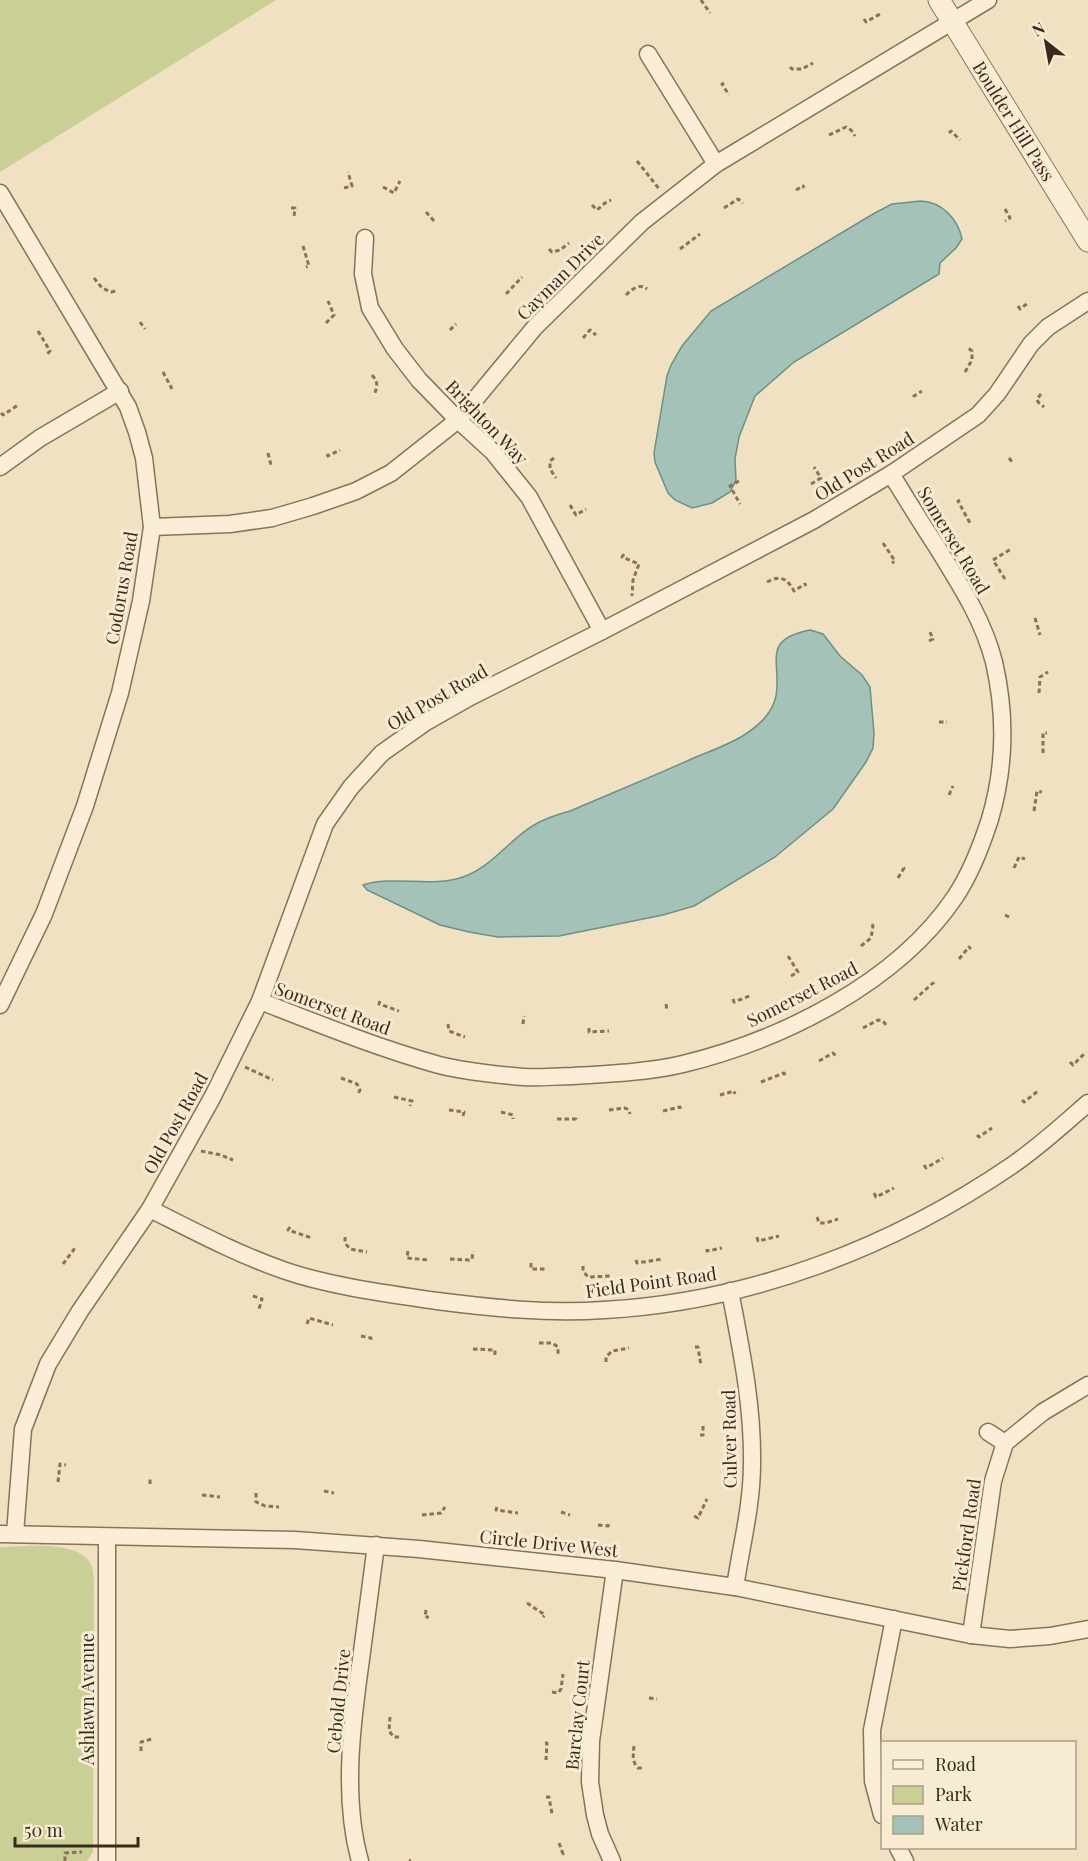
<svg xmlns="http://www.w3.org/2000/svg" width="1088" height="1861" font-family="'Playfair Display',serif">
	<rect width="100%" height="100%" fill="#f0e1c2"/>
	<g fill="#cacf95">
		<polygon points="0,0 276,0 0,172"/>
		<path d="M0,1547c25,0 77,-8 91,17 2,4 2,10 3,15l-1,273 -6,9h-87z"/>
	</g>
	<g fill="#a5c2b9" stroke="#6b9186" stroke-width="1.5">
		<path d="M921,201c21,1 37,18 41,38l-6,9 -16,15 -1,11 -145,88 -39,34 -16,41 -4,22 1,21 -6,12 -18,11 -20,5 -17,-8 -7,-7 -13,-31 -1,-9 13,-77 4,-11 11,-19 29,-35 162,-97 19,-10z"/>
		<path d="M810,630l13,4 17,22 22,19 8,12 4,46 -1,15 -7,14 -33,47 -58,48 -81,49 -31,9 -104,21 -61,1 -29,-5 -29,-7 -73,-35 -4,-5c31,-10 68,3 100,-8 32,-11 50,-44 81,-57 8,-4 17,-6 26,-9 42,-18 84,-35 126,-54 15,-6 31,-12 45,-20 16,-10 31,-22 35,-41 6,-34 -16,-56 34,-66z"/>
	</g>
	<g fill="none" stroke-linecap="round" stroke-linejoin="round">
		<g stroke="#8b7158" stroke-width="19">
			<g id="minor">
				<polyline points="648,54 716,164"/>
				<polyline points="0,193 128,407 137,432 144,458 152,527 141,601 120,693 85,806 44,914 0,1005"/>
				<polyline points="365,238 363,274 370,308 395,349 419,380 458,420 493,452 529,497 602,631"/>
				<polyline points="0,467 40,438 120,391"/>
				<polyline points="152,527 230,524 272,518 313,506 356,491 391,473 458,420 535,327 642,222 716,164 988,0"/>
				<path d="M260,1001c59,23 118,47 179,64 24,6 60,10 85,12 16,1 33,-1 49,-1 34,-2 77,-4 110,-12 99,-24 214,-81 272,-167 16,-24 26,-50 35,-78 15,-51 16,-105 4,-157 -11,-43 -35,-79 -57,-115 -16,-24 -31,-49 -46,-73"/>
				<path d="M150,1209c44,22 87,45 133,61 45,16 107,24 154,31 55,7 111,13 167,9 147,-8 289,-63 410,-146 26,-18 50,-40 74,-61"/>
				<path d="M730,1291c11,58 23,114 22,173 0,41 -11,83 -17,123"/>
				<polyline points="988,1432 1005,1443"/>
				<polyline points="0,1534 295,1540 419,1549 615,1570 735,1587 971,1635 1010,1639 1050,1636 1088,1629"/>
				<polyline points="15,1534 23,1429 48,1364 80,1311 150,1209 212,1098 260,1001 325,824 351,787 382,753 426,722 470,697 602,631 814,520 891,474 978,415 997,394 1031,344 1048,327 1088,301"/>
				<polyline points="971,1635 993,1481 1005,1443 1043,1412 1088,1385"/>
				<polyline points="882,1815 873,1781 872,1730 894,1619"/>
				<polyline points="898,1848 905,1861"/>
				<polyline points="107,1861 107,1537"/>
				<path d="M360,1861c-18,-64 -8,-138 1,-202 5,-38 10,-76 15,-114"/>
				<polyline points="612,1861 600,1834 595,1815 590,1782 591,1741 615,1570"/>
			</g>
		</g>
		<g stroke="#8b7158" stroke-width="23">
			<polyline id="tertiary" points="939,0 1088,241"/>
		</g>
		<g stroke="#8b7158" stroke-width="3" stroke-dasharray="4.5 3" stroke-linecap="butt">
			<polyline points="701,0 710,13"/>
			<polyline points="864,19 866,22 880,14"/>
			<polyline points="790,67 792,69 802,69 813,63"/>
			<polyline points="724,83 722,84 729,95"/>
			<polyline points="949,133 951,131 960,140"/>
			<polyline points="829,135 846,127 851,130 855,136"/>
			<polyline points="637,161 660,190"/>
			<polyline points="383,187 394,193 400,181"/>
			<polyline points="344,188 352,186 348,172"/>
			<polyline points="796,190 803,186 804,188"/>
			<polyline points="592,205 597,210 605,203 611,200"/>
			<polyline points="291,208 295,208 294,217"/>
			<polyline points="724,208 738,199 743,203"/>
			<polyline points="1005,209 1010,218 1005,221"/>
			<polyline points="426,212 434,221 436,219"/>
			<polyline points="303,246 309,266 306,267"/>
			<polyline points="549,249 552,252 560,250 569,243"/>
			<polyline points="680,249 700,234"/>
			<polyline points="94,278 102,288 111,292 116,291"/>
			<polyline points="506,292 507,293 522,277"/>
			<path d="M626,295c6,-6 14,-12 21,-6"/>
			<polyline points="1018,306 1020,309 1028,303"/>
			<polyline points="140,322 145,329"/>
			<polyline points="326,323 334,315 328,301"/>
			<polyline points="450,330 456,324"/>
			<polyline points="38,331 50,351 47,354"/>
			<polyline points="583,338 590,330 596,335"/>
			<polyline points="163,372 172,389"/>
			<polyline points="965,372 972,360 972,351 968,348"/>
			<path d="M372,375c6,7 6,11 2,20"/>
			<polyline points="1041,394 1037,399 1038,402 1044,407"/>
			<polyline points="913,395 914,396 922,391"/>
			<polyline points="1,413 3,415 18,405"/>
			<polyline points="268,453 271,465"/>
			<polyline points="327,454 328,456 340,450"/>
			<polyline points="554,458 550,461 550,469 556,478"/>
			<polyline points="1009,458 1013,463"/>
			<polyline points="739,481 730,486 740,504"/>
			<polyline points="811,484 821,478 814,467"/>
			<polyline points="960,500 958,501 971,525"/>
			<polyline points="570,505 576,515 586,509"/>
			<polyline points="883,543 895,561 892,563"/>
			<polyline points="624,554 622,557 639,564 633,580 632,596"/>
			<polyline points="1005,579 993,560 1011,549"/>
			<path d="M767,582c13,-7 20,-4 27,9l11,-7 1,2"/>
			<polyline points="1035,618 1040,635"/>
			<polyline points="929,641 933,639 929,630"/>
			<polyline points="1039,693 1040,677 1048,672"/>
			<polyline points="939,722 947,722"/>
			<polyline points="1043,753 1043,733 1047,733"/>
			<polyline points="949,795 953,786"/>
			<polyline points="1034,811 1037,791 1042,792"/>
			<polyline points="1014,868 1019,857 1025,859"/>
			<polyline points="898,878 904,868 902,867"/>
			<polyline points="1005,915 1011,918"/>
			<polyline points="861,946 871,938 873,926 870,922"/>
			<polyline points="788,956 798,972 791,976"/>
			<polyline points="959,959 969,947 971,949"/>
			<polyline points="733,999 734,1002 752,995"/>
			<polyline points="914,1000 933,983 935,986"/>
			<polyline points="380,1001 379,1004 399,1011"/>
			<polyline points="666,1004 667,1011"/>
			<polyline points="448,1024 449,1031 465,1037"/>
			<polyline points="523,1024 524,1016"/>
			<polyline points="589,1028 589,1032 609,1031"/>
			<polyline points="863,1028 878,1020 883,1021 886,1025"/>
			<polyline points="819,1061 833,1053 836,1056"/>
			<polyline points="1070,1062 1073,1065 1086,1052"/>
			<polyline points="245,1067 273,1080"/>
			<polyline points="341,1078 357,1084 360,1090 358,1094"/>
			<polyline points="761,1082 784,1073 786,1077"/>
			<polyline points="720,1095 734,1091 735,1094"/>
			<polyline points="394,1097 412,1101 410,1106"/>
			<polyline points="1022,1100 1024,1102 1038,1091"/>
			<polyline points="449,1110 464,1112 463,1116"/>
			<polyline points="609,1110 625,1108 629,1110 630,1114"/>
			<polyline points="663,1111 680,1107 681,1111"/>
			<polyline points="501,1112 513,1115 513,1119"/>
			<polyline points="557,1119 576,1119 576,1121"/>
			<polyline points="977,1135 979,1137 992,1128"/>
			<polyline points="201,1151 221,1155 233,1160"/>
			<polyline points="924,1165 926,1168 943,1158"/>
			<polyline points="874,1193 876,1197 894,1188"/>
			<polyline points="817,1217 819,1223 826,1223 838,1219"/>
			<polyline points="290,1227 288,1230 312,1238"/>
			<polyline points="345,1237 345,1243 350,1249 367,1252"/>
			<polyline points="757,1237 758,1241 779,1236"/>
			<polyline points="707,1249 707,1251 722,1248"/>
			<polyline points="408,1251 407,1258 429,1260"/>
			<polyline points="450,1259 469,1260 472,1259 473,1251"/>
			<polyline points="636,1260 637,1263 663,1259"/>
			<polyline points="531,1263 531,1269 546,1269"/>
			<polyline points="63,1264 75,1248"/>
			<polyline points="583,1266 583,1271 588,1277 611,1276"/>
			<polyline points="253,1296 262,1299 259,1309"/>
			<polyline points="307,1324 309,1318 333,1325"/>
			<polyline points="361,1336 371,1338 371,1341"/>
			<polyline points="539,1343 552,1343 558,1347 558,1354"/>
			<polyline points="695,1347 698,1347 701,1366"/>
			<polyline points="473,1349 495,1350 495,1355"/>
			<polyline points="606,1362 606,1357 612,1351 629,1348"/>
			<polyline points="700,1435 703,1435 703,1425"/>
			<polyline points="58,1482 60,1464 66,1465"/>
			<polyline points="150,1484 150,1477"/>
			<polyline points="324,1491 334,1493"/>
			<polyline points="256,1493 256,1502 265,1506 279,1507"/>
			<polyline points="202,1495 220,1497"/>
			<polyline points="497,1507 496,1510 518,1513"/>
			<polyline points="561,1512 570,1515"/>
			<polyline points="422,1515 441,1513 445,1507"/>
			<polyline points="694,1516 698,1518 707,1499"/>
			<polyline points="598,1525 608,1526 609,1524"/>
			<polyline points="527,1603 545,1615 543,1617"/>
			<polyline points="426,1610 425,1617 429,1617"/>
			<polyline points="552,1692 558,1693 561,1689 563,1674"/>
			<polyline points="649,1698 657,1699"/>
			<polyline points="390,1717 389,1731 394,1737 399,1737"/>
			<polyline points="545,1743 547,1743 546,1760"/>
			<path d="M634,1746c-1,9 -2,16 4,22h4"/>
			<polyline points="141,1751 141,1742 152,1739"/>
			<polyline points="546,1797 549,1797 552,1814"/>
			<polyline points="559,1843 563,1854 561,1854"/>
			<polyline points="65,1861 65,1853 82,1852"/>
			<polyline points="409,1861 411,1860"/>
		</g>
		<use href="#minor" stroke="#faeed6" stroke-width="16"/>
		<use href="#tertiary" stroke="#faeed6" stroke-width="21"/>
	</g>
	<g text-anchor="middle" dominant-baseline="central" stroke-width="6" stroke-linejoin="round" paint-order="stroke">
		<g font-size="18" fill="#3a2a1d" stroke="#f7ebd2">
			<text transform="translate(1014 121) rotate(58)">Boulder Hill Pass</text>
			<text transform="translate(560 276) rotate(-45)">Cayman Drive</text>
			<text transform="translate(487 422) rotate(46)">Brighton Way</text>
			<text transform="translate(864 466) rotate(-32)">Old Post Road</text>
			<text transform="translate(954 540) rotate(59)">Somerset Road</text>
			<text transform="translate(121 588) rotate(-80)">Codorus Road</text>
			<text transform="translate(437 697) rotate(-30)">Old Post Road</text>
			<text transform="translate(802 994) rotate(-27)">Somerset Road</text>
			<text transform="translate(333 1008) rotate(20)">Somerset Road</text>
			<text transform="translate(175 1123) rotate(-61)">Old Post Road</text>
			<text transform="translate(651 1282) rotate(-8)">Field Point Road</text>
			<text transform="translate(729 1439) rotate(-91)">Culver Road</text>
			<text transform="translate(966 1535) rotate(-82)">Pickford Road</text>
			<text transform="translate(549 1543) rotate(6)">Circle Drive West</text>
			<text transform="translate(87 1699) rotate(-90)">Ashlawn Avenue</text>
			<text transform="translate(338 1701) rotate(-84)">Cebold Drive</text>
			<text transform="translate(577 1715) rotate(-84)">Barclay Court</text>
		</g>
	</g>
	<rect x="881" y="1741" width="195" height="108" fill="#f7ebd2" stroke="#ab9e8a" stroke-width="1.5"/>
	<rect x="893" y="1760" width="30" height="9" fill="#faeed6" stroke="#ab9e8a" stroke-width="1.5"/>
	<text x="935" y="1771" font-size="18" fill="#3a2a1d">Road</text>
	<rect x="893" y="1786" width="30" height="18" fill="#cacf95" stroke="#ab9e8a" stroke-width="1.5"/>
	<text x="935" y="1801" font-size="18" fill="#3a2a1d">Park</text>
	<rect x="893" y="1816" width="30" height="18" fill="#a5c2b9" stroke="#ab9e8a" stroke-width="1.5"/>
	<text x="935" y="1831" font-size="18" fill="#3a2a1d">Water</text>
	<g transform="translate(1046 42) rotate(329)" stroke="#f7ebd2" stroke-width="4.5" paint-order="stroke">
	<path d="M0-4.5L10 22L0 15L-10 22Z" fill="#3a2a1d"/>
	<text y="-9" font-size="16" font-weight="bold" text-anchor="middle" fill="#3a2a1d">N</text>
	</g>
	<path d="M15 1837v9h123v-9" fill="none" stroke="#3a2a1d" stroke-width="3"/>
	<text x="24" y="1837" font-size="18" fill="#3a2a1d" stroke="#f7ebd2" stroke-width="4.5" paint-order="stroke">50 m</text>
</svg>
